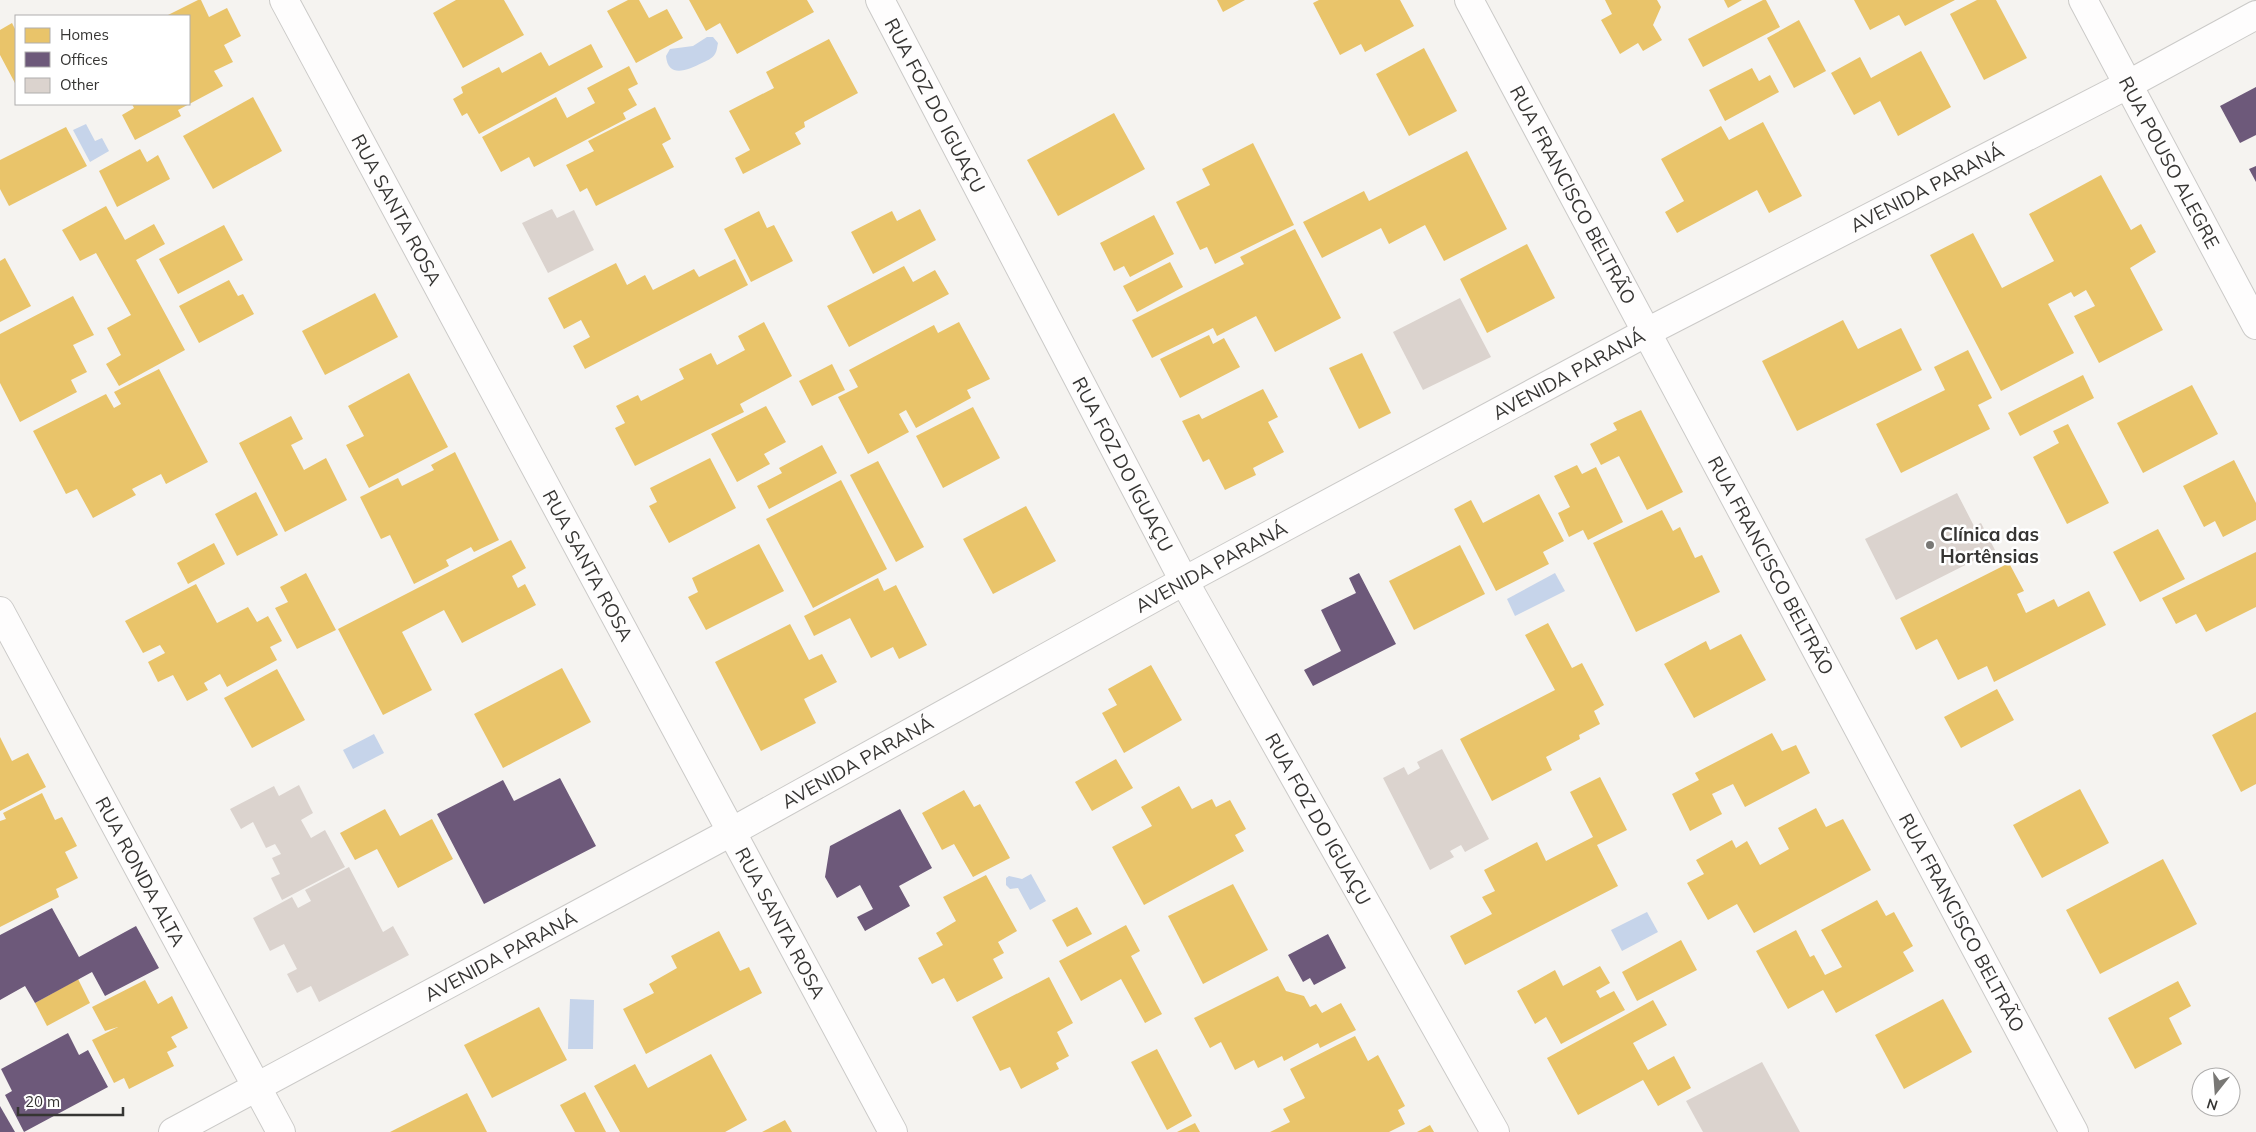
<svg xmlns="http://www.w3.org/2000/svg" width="2256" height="1132" font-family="Mulish,sans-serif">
	<rect width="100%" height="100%" fill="#f5f3f0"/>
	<g fill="#c6d4ea">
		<path d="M707,37h6l5,6c-1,4 -1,8 -3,11 -3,5 -9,7 -13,9 -14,7 -34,16 -36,-7l4,-7 23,-3z"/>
		<polygon points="86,124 95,141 102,138 109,151 90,162 73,130"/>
		<polygon points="1555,573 1565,591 1515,616 1507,599"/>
		<polygon points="374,734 384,753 353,769 343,750"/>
		<polygon points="1031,874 1046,901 1030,910 1018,888 1010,889 1006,885 1006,878 1009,876 1022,879"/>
		<polygon points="1647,912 1658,932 1622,951 1611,930"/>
		<polygon points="570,999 594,1000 593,1049 568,1049"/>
	</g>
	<g fill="#e9c46a">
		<polygon points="198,0 201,0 209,17 227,8 241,36 224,45 233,62 214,71 223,86 178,110 181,116 135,140 122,115 134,108 132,104 189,104 189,16 166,16"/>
		<polygon points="456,0 504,0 524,35 463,68 433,13"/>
		<polygon points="628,0 639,0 649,18 667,9 683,38 636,63 607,11"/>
		<polygon points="689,0 807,0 814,12 737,54 720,23 706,31"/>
		<polygon points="1217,0 1245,0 1223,12"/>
		<polygon points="1319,0 1400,0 1414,26 1365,52 1361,44 1340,55 1313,3"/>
		<polygon points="1605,0 1657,0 1661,7 1653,25 1662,40 1643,51 1638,43 1620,54 1601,20 1612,14"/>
		<polygon points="1724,0 1742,0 1728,8"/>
		<polygon points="1763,0 1766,0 1780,27 1703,67 1688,39"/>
		<polygon points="1854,0 1955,0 1905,26 1899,15 1870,30"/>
		<polygon points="1977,0 1996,0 2027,58 1984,80 1950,14"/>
		<polygon points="1799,20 1826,71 1794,88 1767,38"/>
		<polygon points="12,23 16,31 16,85 0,55 0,30"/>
		<polygon points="829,39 858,93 804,122 805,127 795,133 801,144 743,174 735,158 750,150 729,111 774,88 766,72"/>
		<polygon points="591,44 603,67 479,134 467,113 462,116 453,99 463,93 461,87 499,67 502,73 541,52 549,66"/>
		<polygon points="1424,48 1457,111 1409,136 1376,74"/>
		<polygon points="1921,51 1951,107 1898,136 1880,101 1854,115 1831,73 1860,57 1871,78"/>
		<polygon points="629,66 638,84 628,89 637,105 623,113 626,119 534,167 529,157 501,172 482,137 556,97 567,118 595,103 587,88"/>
		<polygon points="1752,68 1759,81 1770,75 1779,92 1725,121 1709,90"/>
		<polygon points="253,97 282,151 213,189 183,136"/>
		<polygon points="655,107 671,139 662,144 674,167 596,206 587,188 580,192 566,165 594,151 588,141"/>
		<polygon points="1114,113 1145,169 1058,216 1027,160"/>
		<polygon points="1763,122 1802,196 1769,213 1757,190 1677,233 1665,212 1684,201 1661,159 1721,126 1729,140"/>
		<polygon points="66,127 87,166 9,206 0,189 0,160"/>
		<polygon points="1253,143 1294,225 1215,264 1207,247 1200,250 1176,202 1210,185 1202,169"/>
		<polygon points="140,149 147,162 158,155 170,179 117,207 99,171"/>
		<polygon points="1467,151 1507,229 1444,261 1425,225 1389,244 1381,228 1322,258 1303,222 1364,191 1369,201"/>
		<polygon points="2101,175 2131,230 2141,224 2156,252 2130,268 2163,330 2099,363 2074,316 2095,306 2086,290 2074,297 2071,292 2048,304 2074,353 2001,391 1930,255 1973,233 2002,288 2054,261 2029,214"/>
		<polygon points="106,206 125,240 154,224 165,244 136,260 185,350 119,386 106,364 121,355 107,328 131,315 96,253 80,261 62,230"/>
		<polygon points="920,209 936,240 873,274 851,232 892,211 897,221"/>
		<polygon points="759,211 767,228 774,225 793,261 751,282 724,229"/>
		<polygon points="1154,215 1174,254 1130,277 1124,266 1114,271 1100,243"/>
		<polygon points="224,225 243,260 178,294 159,259"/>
		<polygon points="1295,229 1341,318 1275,352 1256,316 1217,336 1213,328 1152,358 1132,320 1244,264 1240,257"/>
		<polygon points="1527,244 1555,298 1487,333 1460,279"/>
		<polygon points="5,258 31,306 0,322 0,261"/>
		<polygon points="735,259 748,285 585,369 573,346 590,337 581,320 564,329 548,298 616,263 627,285 645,275 653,290 694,269 699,277"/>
		<polygon points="1170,262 1183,287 1137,312 1123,286"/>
		<polygon points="904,266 913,282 935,270 949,294 849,347 827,306"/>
		<polygon points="229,280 238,296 243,294 254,314 199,343 179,306"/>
		<polygon points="375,293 398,337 325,375 302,331"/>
		<polygon points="73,296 94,335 73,345 87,372 71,380 77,392 20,422 0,383 0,334"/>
		<polygon points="1843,320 1858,349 1901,328 1922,370 1797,431 1762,361"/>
		<polygon points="764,322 792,376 740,404 744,412 635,466 615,428 625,423 616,406 638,395 641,401 684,379 679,369 711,353 717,365 745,350 738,336"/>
		<polygon points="959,322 990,379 967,390 971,398 916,428 906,410 899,414 909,432 868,454 838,397 858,387 849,370 934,325 938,333"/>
		<polygon points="1209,335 1213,344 1224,338 1240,367 1180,398 1160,359"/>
		<polygon points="1968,350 1992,398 1978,405 1990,429 1901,473 1876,424 1945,390 1934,367"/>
		<polygon points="1362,353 1391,413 1359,429 1329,368"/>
		<polygon points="832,364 845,390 812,406 799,381"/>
		<polygon points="159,369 208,462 166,484 161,474 132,489 136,495 93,518 77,489 66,494 33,431 106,394 114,408 121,404 114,392"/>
		<polygon points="409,373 448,447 369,488 346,445 364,436 348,406"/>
		<polygon points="2083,375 2094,398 2020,436 2008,413"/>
		<polygon points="2192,385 2218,434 2143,473 2117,423"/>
		<polygon points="1263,389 1278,417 1268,422 1284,452 1253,468 1256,475 1225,490 1209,459 1203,462 1182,421 1199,414 1202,419"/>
		<polygon points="766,406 786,442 764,454 770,464 737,482 711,434"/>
		<polygon points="973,407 1000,458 943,488 916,436"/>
		<polygon points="1641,410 1683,492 1647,510 1619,456 1601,465 1590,444 1617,430 1613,423"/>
		<polygon points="291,416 303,439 291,445 304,470 326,458 347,500 285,532 239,443"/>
		<polygon points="2068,424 2109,503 2067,524 2033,457 2059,443 2053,431"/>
		<polygon points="822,445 837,473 769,509 757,486 782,473 779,468"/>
		<polygon points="455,452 499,540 474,552 471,547 446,560 449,566 414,584 390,535 381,539 360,497 398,478 402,486 434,470 431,465"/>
		<polygon points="710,458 736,508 669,543 649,506 657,502 650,488"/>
		<polygon points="2234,460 2256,503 2256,520 2223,537 2215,521 2204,527 2183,486"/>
		<polygon points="878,461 924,547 896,562 850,475"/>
		<polygon points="1577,465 1582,474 1596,467 1623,522 1588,540 1583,530 1569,537 1558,513 1570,507 1554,476"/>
		<polygon points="841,480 887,569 813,608 766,519"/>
		<polygon points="256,492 278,535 237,556 215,514"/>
		<polygon points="1539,494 1564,541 1543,552 1549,564 1496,591 1454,509 1471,500 1483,523"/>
		<polygon points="1026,506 1056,561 993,594 963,539"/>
		<polygon points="1662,510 1673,531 1680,527 1695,558 1702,555 1720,592 1636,632 1593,543"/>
		<polygon points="2158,529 2185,579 2140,602 2113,552"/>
		<polygon points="511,540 526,568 512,576 518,588 525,584 536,605 462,643 444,610 402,632 432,690 383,715 338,629"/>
		<polygon points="214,543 225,564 188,584 177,563"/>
		<polygon points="759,544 784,591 706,630 688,597 698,592 692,578"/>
		<polygon points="1460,545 1485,594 1414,630 1389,581"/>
		<polygon points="2256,552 2256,607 2206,632 2196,614 2176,624 2162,598"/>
		<polygon points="2009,563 2024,591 2017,594 2026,613 2054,599 2058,607 2089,591 2106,625 1994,682 1987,666 1958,680 1937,639 1916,650 1900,618"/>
		<polygon points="306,573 336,630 297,649 275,608 288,602 280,587"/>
		<polygon points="878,578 884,591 896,585 927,645 899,659 893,647 871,658 850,618 814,636 804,616"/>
		<polygon points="196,584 217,623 248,607 257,622 268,616 282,641 270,647 277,660 227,687 220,674 204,683 208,690 187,701 173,675 158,682 148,662 165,653 160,645 143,653 125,621"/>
		<polygon points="1548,623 1572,668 1582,663 1604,705 1594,711 1600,724 1579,735 1580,739 1546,757 1552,770 1492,801 1460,739 1555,690 1525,635"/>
		<polygon points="790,624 809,660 822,654 837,682 804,699 816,723 761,751 715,662"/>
		<polygon points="1741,634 1766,680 1694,718 1664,664 1706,641 1710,650"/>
		<polygon points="1151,665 1182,720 1124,753 1102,713 1117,705 1108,689"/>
		<polygon points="562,668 591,722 503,768 474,714"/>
		<polygon points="277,669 305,720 252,748 224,698"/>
		<polygon points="1997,689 2014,720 1961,748 1944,717"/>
		<polygon points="2256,712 2256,784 2241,792 2212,735"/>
		<polygon points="1772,733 1782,751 1796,745 1810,773 1745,807 1733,784 1712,794 1722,814 1690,831 1672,794 1699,780 1695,773"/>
		<polygon points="0,737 12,761 28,753 46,787 0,811"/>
		<polygon points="1116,759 1133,788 1092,811 1075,782"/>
		<polygon points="1600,777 1627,830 1597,845 1618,886 1465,965 1450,936 1492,914 1482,897 1495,891 1484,870 1537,842 1546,861 1593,837 1570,792"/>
		<polygon points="1179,786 1192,809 1212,799 1216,807 1230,800 1246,829 1235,835 1244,851 1144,905 1112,847 1152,826 1141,807"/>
		<polygon points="2080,789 2109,843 2042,878 2013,825"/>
		<polygon points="964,790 974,807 980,804 1010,858 973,877 954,844 942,850 922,813"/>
		<polygon points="42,793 55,820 62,817 77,846 65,852 78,878 56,889 59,897 0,927 0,821 6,819 3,813"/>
		<polygon points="1816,808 1826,827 1843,819 1871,870 1754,933 1737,904 1708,920 1687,883 1704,874 1696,860 1732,840 1736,848 1747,841 1760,865 1789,849 1778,828"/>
		<polygon points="385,809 400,836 432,819 453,859 398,888 377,849 355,860 340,833"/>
		<polygon points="2163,859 2197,924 2100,974 2066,910"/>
		<polygon points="986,875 1017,931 998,942 1004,953 993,959 1003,978 957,1002 944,978 932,984 918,958 943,945 936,933 956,921 943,897"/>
		<polygon points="1233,884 1268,950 1203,984 1168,916"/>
		<polygon points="1877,900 1886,916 1894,912 1913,946 1903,952 1914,971 1836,1013 1823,990 1788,1009 1756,951 1796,930 1810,957 1814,955 1825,975 1842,967 1821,930"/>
		<polygon points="1077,907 1092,934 1067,947 1052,920"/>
		<polygon points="1126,925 1140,951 1131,956 1162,1014 1145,1023 1121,979 1081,1001 1059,961"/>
		<polygon points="719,931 740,971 749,967 762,993 646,1054 623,1009 654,993 649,984 677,968 671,956"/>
		<polygon points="1681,940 1697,970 1637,1001 1622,972"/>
		<polygon points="1600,966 1610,983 1596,991 1600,998 1614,991 1625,1010 1561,1044 1546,1017 1535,1024 1517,991 1555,970 1563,986"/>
		<polygon points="1278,976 1286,991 1304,996 1310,1007 1316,1004 1322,1013 1341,1003 1356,1030 1320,1048 1318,1043 1284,1061 1282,1056 1258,1068 1254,1060 1235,1070 1221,1042 1210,1048 1194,1018"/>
		<polygon points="1049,977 1073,1023 1057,1032 1069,1056 1056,1063 1059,1069 1021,1089 1010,1067 1000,1071 972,1017"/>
		<polygon points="78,979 90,1003 47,1026 35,1003"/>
		<polygon points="145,980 158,1004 172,996 188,1028 171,1037 177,1047 167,1052 174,1066 129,1089 124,1078 114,1083 92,1040 118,1027 105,1031 92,1007"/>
		<polygon points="2178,981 2191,1006 2169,1018 2182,1044 2135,1069 2108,1018"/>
		<polygon points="1943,999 1972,1052 1904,1089 1875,1035"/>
		<polygon points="1653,1000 1667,1025 1633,1043 1648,1070 1674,1056 1691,1088 1658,1106 1643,1080 1578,1115 1547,1058"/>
		<polygon points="539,1007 567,1060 492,1098 464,1045"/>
		<polygon points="1355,1036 1368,1061 1378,1055 1405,1106 1398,1110 1405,1124 1389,1132 1270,1132 1290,1122 1283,1109 1305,1098 1290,1069"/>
		<polygon points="1157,1049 1192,1116 1167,1130 1131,1062"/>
		<polygon points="711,1054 747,1120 725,1132 620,1132 594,1086 635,1064 648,1088"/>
		<polygon points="585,1092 606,1132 575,1132 560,1105"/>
		<polygon points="467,1093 487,1132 390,1132"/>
		<polygon points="785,1120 792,1132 762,1132"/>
		<polygon points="1195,1123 1200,1132 1177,1132"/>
		<polygon points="1430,1125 1434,1132 1417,1132"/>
	</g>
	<g fill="#6d597a">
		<polygon points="2256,87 2256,135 2240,143 2220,106"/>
		<polygon points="2256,166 2256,182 2249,169"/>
		<polygon points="1359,573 1396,644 1313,686 1304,670 1341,651 1321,610 1356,593 1349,578"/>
		<polygon points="560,778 596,846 484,904 437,814 503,780 514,801"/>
		<polygon points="900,809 932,868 899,886 910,906 865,931 857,917 873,909 860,885 837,898 825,877 830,846"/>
		<polygon points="52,908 79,957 136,926 159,968 105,996 92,972 35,1003 25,986 0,1000 0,935"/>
		<polygon points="1328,934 1346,968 1314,985 1310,978 1303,982 1288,955"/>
		<polygon points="68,1033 79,1055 88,1050 108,1087 24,1132 5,1095 12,1091 1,1069"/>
		<polygon points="0,1106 15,1132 0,1132"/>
	</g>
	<g fill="#dbd3ce">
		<polygon points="552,209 557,218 574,210 594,250 548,273 522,223"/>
		<polygon points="1460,298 1491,357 1423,390 1393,332"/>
		<polygon points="1957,493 1974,526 1981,523 1995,550 1896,600 1865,539"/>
		<polygon points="1442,749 1489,839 1465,852 1461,845 1450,851 1454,857 1430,870 1383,778 1404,767 1408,775 1420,768 1417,762"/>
		<polygon points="299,785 313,813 301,820 311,838 325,830 345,867 282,900 271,878 280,874 272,858 281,854 275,844 266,848 253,822 241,829 230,809 274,786 279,796"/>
		<polygon points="349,867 383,932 393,926 409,955 319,1002 311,986 297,993 287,974 297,969 284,944 270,951 253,918 292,897 298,908 311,901 305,890"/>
		<polygon points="1762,1062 1800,1132 1703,1132 1686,1101"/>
	</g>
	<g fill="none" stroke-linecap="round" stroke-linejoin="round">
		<g stroke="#cbcac8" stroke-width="30">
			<g id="street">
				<path id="s1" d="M284,0l609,1132"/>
				<path id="s2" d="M880,0l304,581 311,551"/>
				<path id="s3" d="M1469,0l605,1132"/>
				<path id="s4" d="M2083,0l173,325"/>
				<path id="s5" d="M0,611l281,521"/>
			</g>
		</g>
		<g stroke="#cbcac8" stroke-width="30">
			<g id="secondary">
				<path id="s6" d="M173,1132l558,-300 453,-251 463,-249 482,-248 127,-69"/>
			</g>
		</g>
		<use href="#street" stroke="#fefdfd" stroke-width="28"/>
		<use href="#secondary" stroke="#fefdfd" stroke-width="28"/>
	</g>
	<circle fill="#797875" stroke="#fff" stroke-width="2" cx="1930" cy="545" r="5"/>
	<g text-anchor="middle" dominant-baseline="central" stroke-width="5" stroke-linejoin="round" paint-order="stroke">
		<g font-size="19" fill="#363533" stroke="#fff">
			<text stroke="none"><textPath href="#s2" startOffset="119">RUA FOZ DO IGUAÇU</textPath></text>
			<text stroke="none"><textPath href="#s4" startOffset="184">RUA POUSO ALEGRE</textPath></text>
			<text stroke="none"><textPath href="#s6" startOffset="1992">AVENIDA PARANÁ</textPath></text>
			<text stroke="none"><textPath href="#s3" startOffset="221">RUA FRANCISCO BELTRÃO</textPath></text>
			<text stroke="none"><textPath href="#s1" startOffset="238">RUA SANTA ROSA</textPath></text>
			<text stroke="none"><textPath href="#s6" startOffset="1588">AVENIDA PARANÁ</textPath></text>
			<text stroke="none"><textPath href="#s2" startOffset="524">RUA FOZ DO IGUAÇU</textPath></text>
			<text stroke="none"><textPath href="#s1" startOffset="642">RUA SANTA ROSA</textPath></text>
			<text stroke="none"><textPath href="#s3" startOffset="641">RUA FRANCISCO BELTRÃO</textPath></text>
			<text stroke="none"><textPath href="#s6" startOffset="1182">AVENIDA PARANÁ</textPath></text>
			<text stroke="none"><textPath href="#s6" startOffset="778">AVENIDA PARANÁ</textPath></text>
			<text stroke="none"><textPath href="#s2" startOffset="929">RUA FOZ DO IGUAÇU</textPath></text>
			<text stroke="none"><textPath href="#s5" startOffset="296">RUA RONDA ALTA</textPath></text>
			<text stroke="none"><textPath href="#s1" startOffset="1048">RUA SANTA ROSA</textPath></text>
			<text stroke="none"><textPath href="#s3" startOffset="1046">RUA FRANCISCO BELTRÃO</textPath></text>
			<text stroke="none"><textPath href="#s6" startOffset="372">AVENIDA PARANÁ</textPath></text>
		</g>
		<g font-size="19" font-weight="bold" fill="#363533" stroke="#fff" text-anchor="start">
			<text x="1940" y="534">Clínica das<tspan x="1940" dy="22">Hortênsias</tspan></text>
		</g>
	</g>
	<rect x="15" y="15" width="175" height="90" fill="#ffffff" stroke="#afaead"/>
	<rect x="25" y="28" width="25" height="15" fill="#e9c46a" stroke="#afaead"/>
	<text x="60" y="40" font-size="15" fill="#363533">Homes</text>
	<rect x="25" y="52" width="25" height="15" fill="#6d597a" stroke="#afaead"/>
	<text x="60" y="65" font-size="15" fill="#363533">Offices</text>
	<rect x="25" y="78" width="25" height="15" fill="#dbd3ce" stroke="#afaead"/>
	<text x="60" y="90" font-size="15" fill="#363533">Other</text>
	<g transform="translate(2216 1092) rotate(197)"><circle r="24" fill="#ffffff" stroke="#afaead"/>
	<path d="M0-4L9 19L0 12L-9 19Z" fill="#797875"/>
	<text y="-8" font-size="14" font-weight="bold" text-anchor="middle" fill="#363533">N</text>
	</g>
	<path d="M18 1107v8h105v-8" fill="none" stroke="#363533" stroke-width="2.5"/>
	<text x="25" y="1107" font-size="15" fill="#363533" stroke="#ffffff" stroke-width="4" paint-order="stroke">20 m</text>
</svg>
